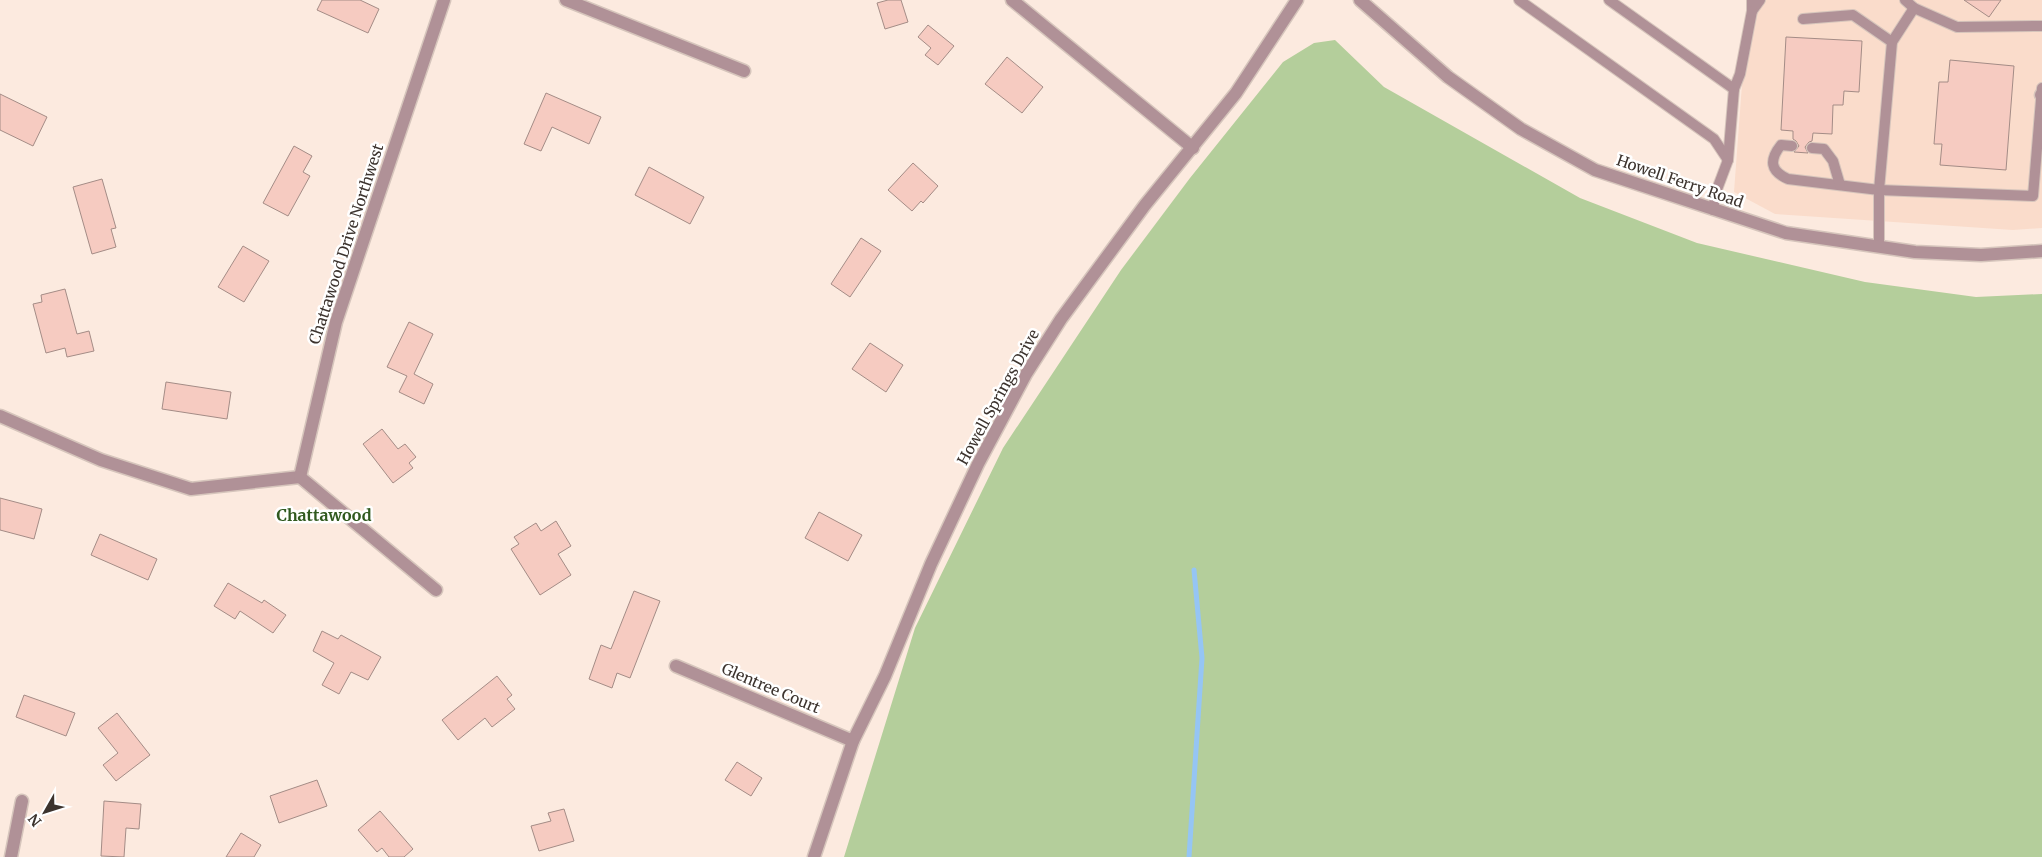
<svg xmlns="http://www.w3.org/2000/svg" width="2042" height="857" font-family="Merriweather,serif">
	<rect width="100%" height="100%" fill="#fceadf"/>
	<polygon fill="#fadccb" points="1752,0 2042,0 2042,228 2013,230 1775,214 1734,192 1748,4"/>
	<polygon fill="#b4ce9b" points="1335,40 1384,87 1580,198 1697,243 1865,282 1976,297 2042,294 2042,857 844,857 915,628 1003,448 1121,270 1190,178 1283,62 1314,43"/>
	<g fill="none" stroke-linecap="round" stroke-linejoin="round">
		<polyline stroke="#95c5f4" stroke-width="5" points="1189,857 1202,658 1194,570"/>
	</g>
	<g fill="#f6cbc1" stroke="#a48c86">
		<polygon points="322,0 360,0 379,9 368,33 317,10"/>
		<polygon points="888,0 901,0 908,22 885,29 877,3"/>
		<polygon points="1964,0 2001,0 1989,17"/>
		<polygon points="928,25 954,46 938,65 925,55 931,48 918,37"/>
		<polygon points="1786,37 1862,41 1859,92 1844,91 1843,105 1833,105 1832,134 1813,133 1812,141 1809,142 1805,147 1808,153 1794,152 1799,146 1796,141 1793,139 1793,131 1781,130"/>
		<polygon points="1007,57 1043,87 1022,113 985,84"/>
		<polygon points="1950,60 2014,66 2006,170 1940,165 1942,144 1934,144 1939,82 1948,82"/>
		<polygon points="546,93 601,117 589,144 552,127 541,151 524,144"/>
		<polygon points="0,94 47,117 33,146 0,130"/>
		<polygon points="294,146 312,156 303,172 310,176 288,216 263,203"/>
		<polygon points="913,163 938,186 923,203 921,201 912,211 888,190"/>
		<polygon points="649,167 704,197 690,224 635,195"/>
		<polygon points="102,179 116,228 111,229 116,247 92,254 73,187"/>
		<polygon points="861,238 881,251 850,297 831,284"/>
		<polygon points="243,246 269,261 244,302 218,287"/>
		<polygon points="65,289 77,334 89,331 94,351 67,357 65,348 46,353 33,304 42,302 41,295"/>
		<polygon points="409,322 433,334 414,374 433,384 424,404 399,392 407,376 387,367"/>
		<polygon points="870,343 903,365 886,392 852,369"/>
		<polygon points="166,382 231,392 227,419 162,409"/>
		<polygon points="382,429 398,449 405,444 416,457 409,463 413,468 393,483 363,444"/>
		<polygon points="0,498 42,509 34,539 0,530"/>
		<polygon points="819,512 862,535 848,561 805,538"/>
		<polygon points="556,521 571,546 558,554 571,575 540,595 511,549 519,544 514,537 536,523 541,531"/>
		<polygon points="100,534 157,559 148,580 91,555"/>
		<polygon points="228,583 262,603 264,600 286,615 273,633 240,611 235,619 214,606"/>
		<polygon points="634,591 660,601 630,678 617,673 612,688 589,679 601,645 611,649"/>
		<polygon points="322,631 338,639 341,635 381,657 368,680 351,672 339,694 322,685 334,663 313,651"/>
		<polygon points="497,676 512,695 507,699 515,709 492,727 485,718 458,740 442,720"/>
		<polygon points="24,695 75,713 66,736 16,717"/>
		<polygon points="117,713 150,755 116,781 103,765 118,753 98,728"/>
		<polygon points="737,762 762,778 751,796 725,780"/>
		<polygon points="317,780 327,806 279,823 270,796"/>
		<polygon points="104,801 141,804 139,829 126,828 124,857 101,856"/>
		<polygon points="564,809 574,841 539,851 531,826 551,821 548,813"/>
		<polygon points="380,811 413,849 404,857 389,857 382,848 377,852 358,830"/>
		<polygon points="241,833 261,845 254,857 226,857"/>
	</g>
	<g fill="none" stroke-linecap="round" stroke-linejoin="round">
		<g stroke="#d6c5bc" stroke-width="12">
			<g id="service">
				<polyline points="1519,0 1714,139 1728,160"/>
				<polyline points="1609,0 1734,89"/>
				<polyline points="1752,0 1752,11 1760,0"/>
				<polyline points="1905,0 1914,8 1957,27 2042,26"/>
				<polyline points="1803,19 1853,15 1892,42"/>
				<path d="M1792,146l-11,-1c-12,15 -11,26 7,34l91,11 154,6 9,-108"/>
				<polyline points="1812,148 1824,149 1833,161 1840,185"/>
				<polyline points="1713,210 1716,192 1728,160 1734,89 1740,74 1752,11"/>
				<polyline points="1879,247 1879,190 1892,42 1914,8"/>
			</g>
		</g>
		<g stroke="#d6c5bc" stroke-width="15">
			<g id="minor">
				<polyline points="566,0 744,71"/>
				<polyline points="1012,0 1193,148"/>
				<polyline points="2041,95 2042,95"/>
				<polyline points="0,416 101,460 191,489 300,477"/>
				<polyline points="300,477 336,322 444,0"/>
				<polyline points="300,477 436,590"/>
				<polyline points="676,666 853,741"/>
				<polyline points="11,857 22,801"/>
				<polyline points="814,857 853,741 885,676 931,564 978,464 1026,374 1061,319 1145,205 1236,93 1297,0"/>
			</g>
		</g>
		<g stroke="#d6c5bc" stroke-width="15">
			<polyline id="tertiary" points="1360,0 1448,77 1521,129 1595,170 1786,233 1915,252 1981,255 2042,251"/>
		</g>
		<use href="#service" stroke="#b09197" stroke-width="10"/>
		<use href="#minor" stroke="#b09197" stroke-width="12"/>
		<use href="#tertiary" stroke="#b09197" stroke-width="12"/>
	</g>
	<g text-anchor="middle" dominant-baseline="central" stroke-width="5" stroke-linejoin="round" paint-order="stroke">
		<g font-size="15" fill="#3c332e" stroke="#fff">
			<text transform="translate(1680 181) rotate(19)">Howell Ferry Road</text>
			<text transform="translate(346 244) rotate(-72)">Chattawood Drive Northwest</text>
			<text transform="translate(998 397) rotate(-61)">Howell Springs Drive</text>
			<text transform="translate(771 688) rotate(23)">Glentree Court</text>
		</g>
		<g font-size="16" font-weight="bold" fill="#30591e" stroke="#fff">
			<text x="324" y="515">Chattawood</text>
		</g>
	</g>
	<g transform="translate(45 812) rotate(231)" stroke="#ffffff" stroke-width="4" paint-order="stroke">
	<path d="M0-4L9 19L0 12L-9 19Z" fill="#3c332e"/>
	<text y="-8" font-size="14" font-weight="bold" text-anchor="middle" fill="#3c332e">N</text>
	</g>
</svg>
